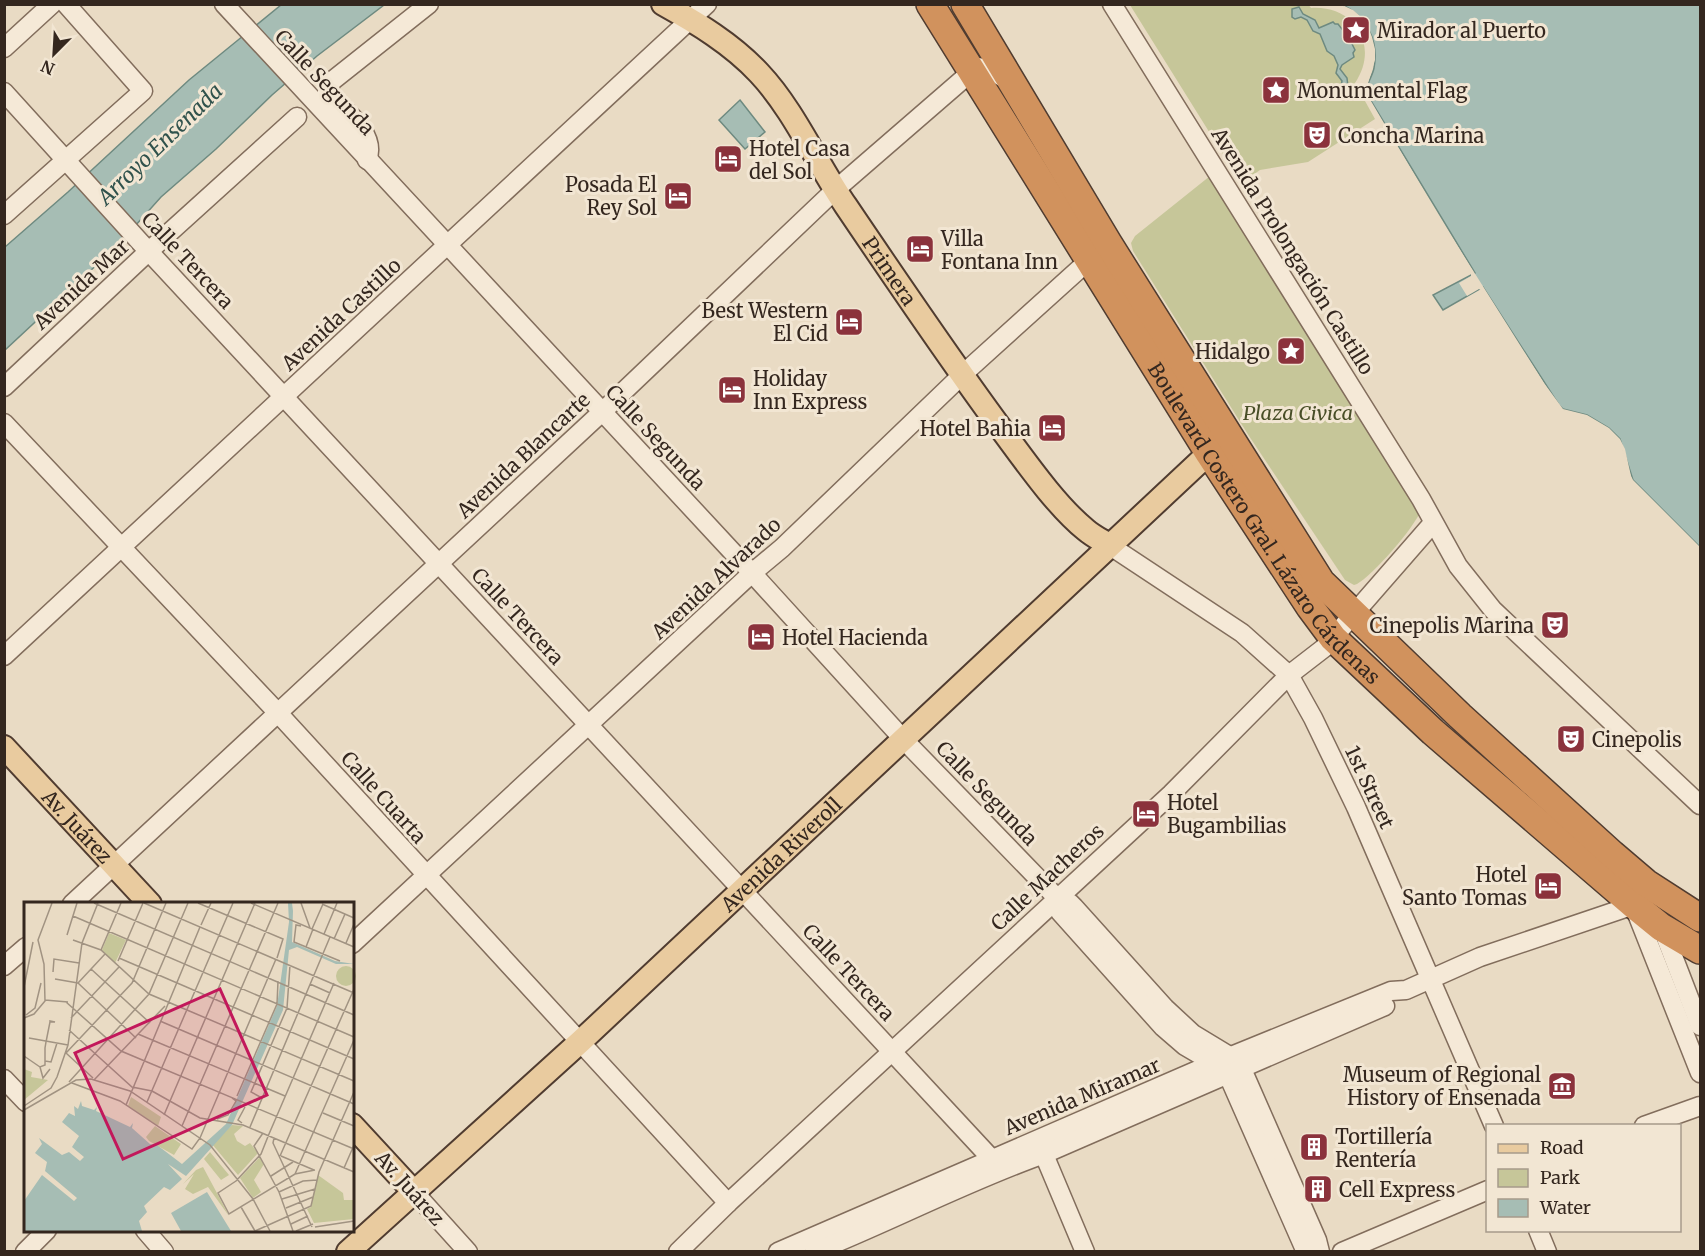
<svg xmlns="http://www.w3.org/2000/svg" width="1705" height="1256" font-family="Merriweather,serif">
	<rect width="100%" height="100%" fill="#e9dbc4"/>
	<g fill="#c6c699">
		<path d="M1308,4l3,4c44,-3 69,38 44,75l20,36 -67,43 -48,8 -19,13 -111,-178z"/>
		<path d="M1210,176l211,334c-6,17 -48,65 -64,74l-3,1 -9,-5 -96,-144 -116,-185 -2,-8 4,-7z"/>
	</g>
	<g fill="#a6bdb4" stroke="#6e8a80" stroke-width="1.5">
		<polygon points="281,5 384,5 317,56 272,95 216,149 161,197 118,245 5,350 5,247 68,192 189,80"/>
		<path d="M1343,5h357v542l-67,-67 -13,-41 -11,-11 -22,-13 -24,-6 -4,-4 -76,-118 -40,23 -10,-15 42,-22 -107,-177c-4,-10 4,-18 6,-28 5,-27 -7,-51 -31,-63z"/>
		<polygon points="1299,7 1303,14 1315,20 1319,28 1333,22 1335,24 1338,24 1349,38 1355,50 1353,53 1354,57 1342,65 1340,69 1347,78 1348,87 1351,91 1348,98 1342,98 1339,94 1342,81 1336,73 1338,65 1334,56 1327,51 1320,34 1313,31 1307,20 1301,17 1295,19 1292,17 1292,9"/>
		<polygon points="740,100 765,132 745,149 719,120"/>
	</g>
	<polygon fill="#e9dbc4" points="1340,4 1353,10 1360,16 1367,25 1372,37 1375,49 1375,60 1366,90 1368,96 1438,215 1544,383 1563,409 1587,415 1609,428 1620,439 1625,449 1631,476 1633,480 1700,547 1700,550 1631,481 1622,450 1617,441 1607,430 1593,421 1559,409 1482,291 1479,289 1467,296 1459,283 1471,276 1471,272 1365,97 1363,90 1372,59 1369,38 1358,18"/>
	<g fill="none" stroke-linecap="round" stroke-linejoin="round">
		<g stroke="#826d5c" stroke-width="21">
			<g id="minor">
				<polyline points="224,4 752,573 903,739 1058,899 1070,903 1074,907 1165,1008 1193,1034 1231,1057 1242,1069 1317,1240 1320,1252"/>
				<polyline points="1112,4 1421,499 1458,566 1493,610 1700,805"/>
				<polyline points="4,48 52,4"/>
				<polyline points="4,92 140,242 1001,1169"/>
				<path d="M367,160c11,-26 -24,-51 -40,-68l5,-11 97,-77"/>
				<polyline points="4,215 143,91 66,4"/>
				<polyline points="4,387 149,251 297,117"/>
				<polyline points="4,423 278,713 728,1203"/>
				<polyline points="1109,545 1242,633 1289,675 1313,718 1356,807 1494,1126"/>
				<polyline points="4,656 707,4"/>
				<polyline points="1058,899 1060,912 1163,1027 1185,1046 1214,1063 1228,1075 1306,1252"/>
				<polyline points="72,904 602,412 835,190 977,67 989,69 1008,81"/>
				<polyline points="1635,909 1700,1073"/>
				<polyline points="1661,925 1700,1026"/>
				<polyline points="352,944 752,573 782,548 962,375 1097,253"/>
				<polyline points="4,966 26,947"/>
				<polyline points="4,1079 26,1102"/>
				<polyline points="1644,1126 1700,1106"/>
				<polyline points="1040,1145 1085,1252"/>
				<polyline points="413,1191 468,1252"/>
				<polyline points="145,1230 164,1252"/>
				<polyline points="1538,1230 1547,1252"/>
				<polyline points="25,1252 47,1230"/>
				<polyline points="678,1252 728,1203 1171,794 1289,675 1324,648 1433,523"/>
				<polyline points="778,1252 1214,1063 1391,991 1406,990 1480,957 1634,905"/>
				<path d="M814,1252c78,-31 151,-70 230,-98l341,-148"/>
				<polyline points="1342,1252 1488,1190"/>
			</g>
		</g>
		<g stroke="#503c30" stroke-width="26">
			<g id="major">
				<path id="s1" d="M663,4c34,19 69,40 96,69 35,37 58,91 87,133 50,74 100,148 153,220 24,32 56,79 87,104 7,6 15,10 23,15"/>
				<path id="s2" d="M4,747l146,157"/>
				<polyline points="352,1125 413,1191"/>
				<path id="s3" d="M348,1252l233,-211 628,-588"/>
			</g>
		</g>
		<g stroke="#503c30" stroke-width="30">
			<g id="highway">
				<path id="s4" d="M930,4l279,449 101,154 23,31 100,94 201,173 27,22 39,23"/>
				<polyline points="965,4 1108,243 1321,582 1460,716 1612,854 1646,883 1700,918"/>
			</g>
		</g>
		<use href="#minor" stroke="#f5e9d7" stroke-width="18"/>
		<use href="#major" stroke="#e9cb9f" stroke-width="22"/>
		<use href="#highway" stroke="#d1925d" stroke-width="27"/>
	</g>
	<defs>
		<g id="sight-square" transform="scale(1.5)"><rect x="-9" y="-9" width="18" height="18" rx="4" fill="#8b323c" stroke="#f2e6d3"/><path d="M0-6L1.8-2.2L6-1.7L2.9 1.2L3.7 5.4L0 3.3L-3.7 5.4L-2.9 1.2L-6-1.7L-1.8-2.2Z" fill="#fff"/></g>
		<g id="theatre-square" transform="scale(1.5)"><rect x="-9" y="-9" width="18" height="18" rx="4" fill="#8b323c" stroke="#f2e6d3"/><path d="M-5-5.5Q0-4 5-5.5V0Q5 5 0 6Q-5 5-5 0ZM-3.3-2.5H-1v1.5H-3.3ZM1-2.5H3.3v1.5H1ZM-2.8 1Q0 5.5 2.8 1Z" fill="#fff"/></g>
		<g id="hotel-square" transform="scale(1.5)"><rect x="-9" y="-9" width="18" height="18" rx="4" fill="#8b323c" stroke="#f2e6d3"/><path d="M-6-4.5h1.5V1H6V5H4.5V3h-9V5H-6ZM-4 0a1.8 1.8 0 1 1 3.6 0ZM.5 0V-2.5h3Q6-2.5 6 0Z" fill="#fff"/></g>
		<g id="museum-square" transform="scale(1.5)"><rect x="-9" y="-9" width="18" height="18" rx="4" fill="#8b323c" stroke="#f2e6d3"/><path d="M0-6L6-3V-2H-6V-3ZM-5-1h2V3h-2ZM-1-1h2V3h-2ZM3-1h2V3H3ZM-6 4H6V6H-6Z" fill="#fff"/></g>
		<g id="building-square" transform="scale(1.5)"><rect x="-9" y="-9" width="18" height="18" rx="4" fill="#8b323c" stroke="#f2e6d3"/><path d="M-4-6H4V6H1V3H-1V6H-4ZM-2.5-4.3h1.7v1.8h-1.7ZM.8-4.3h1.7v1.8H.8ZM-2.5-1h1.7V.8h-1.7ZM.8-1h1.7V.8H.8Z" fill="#fff"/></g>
	</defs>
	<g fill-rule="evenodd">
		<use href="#sight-square" x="1356" y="30"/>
		<use href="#sight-square" x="1276" y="90"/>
		<use href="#theatre-square" x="1317" y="135"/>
		<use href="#hotel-square" x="728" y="159"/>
		<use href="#hotel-square" x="678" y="196"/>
		<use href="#hotel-square" x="920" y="249"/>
		<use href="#hotel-square" x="849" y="322"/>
		<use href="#sight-square" x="1291" y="351"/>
		<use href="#hotel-square" x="732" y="390"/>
		<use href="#hotel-square" x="1052" y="428"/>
		<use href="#theatre-square" x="1555" y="625"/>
		<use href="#hotel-square" x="761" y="637"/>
		<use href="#theatre-square" x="1571" y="739"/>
		<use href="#hotel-square" x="1146" y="814"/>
		<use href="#hotel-square" x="1548" y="886"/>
		<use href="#museum-square" x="1562" y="1086"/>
		<use href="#building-square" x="1314" y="1147"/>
		<use href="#building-square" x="1318" y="1189"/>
	</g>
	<g text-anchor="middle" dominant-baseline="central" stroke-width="6" stroke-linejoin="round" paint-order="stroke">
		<g font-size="20" fill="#34271f" stroke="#f2e6d3" text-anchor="start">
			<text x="1377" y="30">Mirador al Puerto</text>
			<text x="1297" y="90">Monumental Flag</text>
			<text x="1338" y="135">Concha Marina</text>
			<text x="749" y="148">Hotel Casa<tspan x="749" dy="23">del Sol</tspan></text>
			<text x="657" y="184" text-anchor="end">Posada El<tspan x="657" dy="23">Rey Sol</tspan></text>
			<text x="941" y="238">Villa<tspan x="941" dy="23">Fontana Inn</tspan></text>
			<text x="828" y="310" text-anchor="end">Best Western<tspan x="828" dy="23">El Cid</tspan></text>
			<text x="1270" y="351" text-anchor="end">Hidalgo</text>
			<text x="753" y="378">Holiday<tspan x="753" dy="23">Inn Express</tspan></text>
			<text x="1031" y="428" text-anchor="end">Hotel Bahia</text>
			<text x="1534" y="625" text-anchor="end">Cinepolis Marina</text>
			<text x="782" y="637">Hotel Hacienda</text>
			<text x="1592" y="739">Cinepolis</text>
			<text x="1167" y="802">Hotel<tspan x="1167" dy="23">Bugambilias</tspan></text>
			<text x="1527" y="874" text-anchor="end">Hotel<tspan x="1527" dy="23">Santo Tomas</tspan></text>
			<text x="1541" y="1074" text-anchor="end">Museum of Regional<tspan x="1541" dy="23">History of Ensenada</tspan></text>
			<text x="1335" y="1136">Tortillería<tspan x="1335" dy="23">Rentería</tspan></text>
			<text x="1339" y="1189">Cell Express</text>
		</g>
		<g font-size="20" fill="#34271f" stroke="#f2e6d3">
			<text transform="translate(325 82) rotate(47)">Calle Segunda</text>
			<text transform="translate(1293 251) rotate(58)">Avenida Prolongación Castillo</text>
			<text transform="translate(188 260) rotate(47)">Calle Tercera</text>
			<text stroke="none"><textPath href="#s1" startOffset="356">Primera</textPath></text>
			<text transform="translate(81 284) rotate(-43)">Avenida Mar</text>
			<text transform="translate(341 314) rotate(-43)">Avenida Castillo</text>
			<text transform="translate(656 437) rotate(47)">Calle Segunda</text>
			<text transform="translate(523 455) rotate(-43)">Avenida Blancarte</text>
			<text stroke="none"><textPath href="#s4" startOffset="618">Boulevard Costero Gral. Lázaro Cárdenas</textPath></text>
			<text transform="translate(716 578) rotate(-43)">Avenida Alvarado</text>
			<text transform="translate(518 616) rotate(47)">Calle Tercera</text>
			<text transform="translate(1370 787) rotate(65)">1st Street</text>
			<text transform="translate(987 793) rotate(46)">Calle Segunda</text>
			<text transform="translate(384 797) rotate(48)">Calle Cuarta</text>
			<text stroke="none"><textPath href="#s2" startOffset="108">Av. Juárez</textPath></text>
			<text stroke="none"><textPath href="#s3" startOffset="588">Avenida Riveroll</textPath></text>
			<text transform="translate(1047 877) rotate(-43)">Calle Macheros</text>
			<text transform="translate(849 972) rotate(47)">Calle Tercera</text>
			<text transform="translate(1082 1096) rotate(-23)">Avenida Miramar</text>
			<text transform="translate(410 1188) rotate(48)">Av. Juárez</text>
		</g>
		<g font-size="20" font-style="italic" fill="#484e27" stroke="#f2e6d3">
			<text x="1298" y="412">Plaza Civica</text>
		</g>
		<g font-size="21" font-style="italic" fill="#30524c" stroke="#f2e6d3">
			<text transform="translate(160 144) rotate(-44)">Arroyo Ensenada</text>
		</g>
	</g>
	<g transform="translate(24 902)">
		<rect width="330" height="330" fill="#e9dbc4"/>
		<path d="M0,167l8,3 -1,5 17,3 -24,20zM186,250l19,23 -8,5 -17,-21zM179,265l15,28 11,21 -21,-29 -15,7 -8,-5 9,-15 -11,10 13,-14z" fill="#c6c699"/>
		<path d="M85,31l17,7 -11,23 -13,-13zM312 74a10 10 0 1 1 20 0a10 10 0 1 1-20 0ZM107,195l30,20 -3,9 -30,-20zM208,223l11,1 -9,8 3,7 8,5 5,-3 8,10 -20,22 -26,-31zM131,224l26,18 -7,11 -25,-14 -3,-4zM236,255l4,7 -10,16 7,12 -8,6 -13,-20zM294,273l25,18 1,7h10v19l-40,4 -7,-14 4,-2z" fill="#c6c699"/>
		<path d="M264,1h4l1,8 -1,31 43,19 19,3h-18l-39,-17 -8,3 -6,60 -51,115 -46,51 -18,-12 14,15 -12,11 -6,-3 -20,19 3,6 -8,9 3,10h-118v-30l18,-26 32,26 3,-3 -32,-27 2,-9 -12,-9 7,-9 -3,-6 23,17 7,-3 11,9 4,-4 -12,-10 7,-11 -17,-14 7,-9 6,3 -1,-10 4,3 3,-8 1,5 12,4 3,-3 -1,4 34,16 3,-4 -1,5 18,16 7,1 25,19 44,-40 51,-118 12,-84zM183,290l24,39h-50l-10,-18z" fill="#a6bdb4"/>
		<path fill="none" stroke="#a19382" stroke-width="1.5" d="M70,1l260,112M120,1l210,90M174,1l85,36 -6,19M227,1l103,44M277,1l9,25M298,2l32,14M49,14l281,121M177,23l10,-22M277,24l-5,-1 -2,17 46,19M288,27l11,-25M300,32l13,-31M43,33l10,-32M310,37l11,-25M49,38l28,10 48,44 38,16M322,41l8,-19M282,45l7,-18M77,48l20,-47M95,56l235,101M94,59l25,-58M67,67l59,54M29,70l1,-13 25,4M31,77l23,4M54,81l58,55M54,81l27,-29M286,82l20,9M0,85l9,-45M21,98l23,2M42,100l55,49 233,98M163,108l167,71M2,113l9,-7 6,-25M0,116l10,-4 11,-13 -1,-37 -6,-24 14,-37M47,116l48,-51M136,119l194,83M45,128l63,57 20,4M114,132l147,62M5,136l39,7M42,151l66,-70 34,-80M42,151l27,25M0,154l16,11 5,-2v-17l1,-6 4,-20v-1l5,1h-5M21,159l6,1 6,-19M16,165l3,11 7,-9M70,178l71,-74M45,180l80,-88 39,-91M48,181l48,18 72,48 8,-11 76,-179M128,189l48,27 43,7 111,47M213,194l40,-92 1,-23M238,196l-11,-6 36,-84 3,-43M123,200l86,-199M102,203l74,-178M0,204l27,-18 6,-11 11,-32 14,-102 16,-40M0,208l52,-30 15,-1 39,12 80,54 43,54 17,32M299,211l31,13M140,213l91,-212M193,217l11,-4 8,-14 -4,-3M218,221l-4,-3 7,-13M158,224l96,-223M226,225l80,-190M239,231l-9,13 25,46 14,39M245,232l65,-151M250,236l-1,5 39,84M256,254l74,-167M257,254l33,14M320,266l10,-23M271,272l59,-134M247,274l22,-14M212,279l-18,12 11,21 66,-40 20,-4M212,279l25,-27 8,-20M255,290l24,-11 14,-1M258,297l33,-10M217,305l14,24M262,306l27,-11M267,322l17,-8M291,325l39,-6M231,329l56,-25 8,-34 35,-80M272,329l17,-7"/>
		<path fill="#c2185b" fill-opacity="0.15" stroke="#c2185b" stroke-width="3" d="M196,87l47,106 -144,64 -48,-106z"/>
		<rect width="330" height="330" fill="none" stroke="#34271f" stroke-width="3"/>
	</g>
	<rect width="1705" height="1256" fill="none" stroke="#34271f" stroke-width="12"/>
	<rect x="1486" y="1124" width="195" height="108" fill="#f2e6d3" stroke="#a69a8b" stroke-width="1.5"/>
	<rect x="1498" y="1144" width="30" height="9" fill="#e9cb9f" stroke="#a69a8b" stroke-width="1.5"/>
	<text x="1540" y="1154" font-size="18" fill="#34271f">Road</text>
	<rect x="1498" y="1169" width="30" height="18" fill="#c6c699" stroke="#a69a8b" stroke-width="1.5"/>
	<text x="1540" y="1184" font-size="18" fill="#34271f">Park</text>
	<rect x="1498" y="1199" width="30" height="18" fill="#a6bdb4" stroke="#a69a8b" stroke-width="1.5"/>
	<text x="1540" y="1214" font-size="18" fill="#34271f">Water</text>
	<g transform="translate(54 54) rotate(204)" stroke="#f2e6d3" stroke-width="4.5" paint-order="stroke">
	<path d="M0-4.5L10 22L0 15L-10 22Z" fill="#34271f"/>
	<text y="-9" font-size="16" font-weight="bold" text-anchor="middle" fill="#34271f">N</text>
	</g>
</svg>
